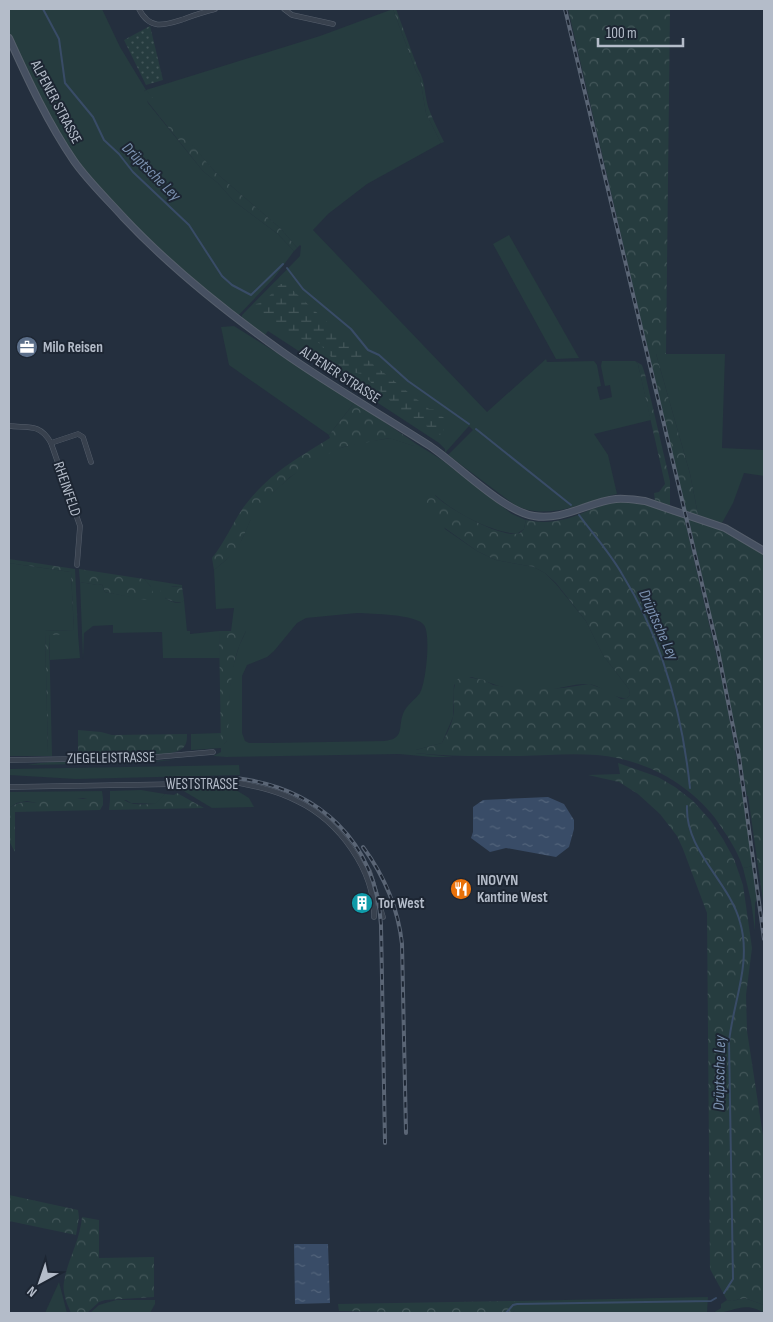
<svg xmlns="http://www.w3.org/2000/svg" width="773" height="1322" font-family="'Sofia Sans Condensed',sans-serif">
	<defs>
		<pattern id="forest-crowns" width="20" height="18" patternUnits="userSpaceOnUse" patternTransform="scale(1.25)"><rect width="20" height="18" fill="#263c3f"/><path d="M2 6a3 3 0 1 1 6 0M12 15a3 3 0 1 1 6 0" fill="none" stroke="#435659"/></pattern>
		<pattern id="wetland-marsh" width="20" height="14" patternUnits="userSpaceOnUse" patternTransform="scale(1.25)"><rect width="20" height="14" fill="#263c3f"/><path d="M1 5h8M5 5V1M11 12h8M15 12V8" fill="none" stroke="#435659"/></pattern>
		<pattern id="park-dots" width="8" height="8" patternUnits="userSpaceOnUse" patternTransform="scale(1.25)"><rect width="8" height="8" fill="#263c3f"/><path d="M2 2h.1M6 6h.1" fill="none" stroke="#435659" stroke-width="1.8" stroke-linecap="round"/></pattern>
		<pattern id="water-ripples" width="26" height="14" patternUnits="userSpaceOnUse" patternTransform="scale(1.25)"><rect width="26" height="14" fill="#394c67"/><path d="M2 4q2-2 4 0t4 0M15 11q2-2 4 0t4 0" fill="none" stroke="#53647b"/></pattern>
	</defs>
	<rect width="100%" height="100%" fill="#242f3e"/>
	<g fill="#263c3f" fill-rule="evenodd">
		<path d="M9,9h93l18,38 26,43 174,-54 73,-27 23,62 4,6 6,36 15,30 -74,41 -39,30 -15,16 174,182 59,-53 1,3 47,-1 3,4 4,21 -4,1 3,13 12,-3 -2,-12 -5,1 -4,-20 1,-5h33l3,3 13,56 -57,14 14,21 9,39c-35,8 -65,27 -101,12l-68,-51 25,-25 -4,-4 -24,27v-4l-6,-6 -171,-112 -3,4 -23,-17v-3l3,-3 55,-56 1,-10 -1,-1 -3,3 -16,-19 -66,-57 -59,-68 -10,-14 -2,1 4,12 55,68 15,12 16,18 44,33 16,17 -20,27 -38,40 -89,-76 -73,-81 -65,-123z"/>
		<polygon points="509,235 579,358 556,359 493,244"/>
		<polygon points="234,326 355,402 329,435 229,365 221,327"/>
		<polygon points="656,354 725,354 722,448 764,450 764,476 744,473 733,503 722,523 698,515 690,474"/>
		<path d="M390,438l24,8 1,-3 27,17 70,54 14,6 -2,9 -7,5c-26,-2 -63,-21 -82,-39l10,34 32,22 19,9 38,7 11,6 11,11 30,37 17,34 26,34 1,6 -3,3c-14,2 -25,-13 -39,-14 -12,-1 -29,5 -42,6 -17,1 -37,0 -53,-6 -8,-3 -14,-5 -22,-7l-17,8 -1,32 -11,26 -26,7v3l37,4h-21l-33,-3 -173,3 -13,-1 8,-4v-4l-30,2v-16l30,-1v14l5,-5 5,-69 8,-27 7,-15h-15l3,-23 -18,1 -2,-39c8,-7 18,-14 24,-24 6,-8 8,-19 13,-27 20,-29 59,-63 93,-72 15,-5 31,-6 46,-9zM357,613c15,1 59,1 67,12 7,9 2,58 -4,68 -5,7 -14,12 -17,21 -5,13 2,25 -19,27l-113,2h-22l-4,-2 -3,-8v-57l5,-11 20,-8 7,-6 23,-28 9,-5z"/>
		<polygon points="9,563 71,572 74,630 45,631 48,752 9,752"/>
		<path d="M144,579l38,6v2l-10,-1 -7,12c5,3 13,8 19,2l3,31h3v3l29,-3 1,27h-57l-1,-26 -49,1v-8l-20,1 -9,7 -1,26 -3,-77 18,3 4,-1 3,8 44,8 2,-13z"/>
		<polygon points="49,634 78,634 80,658 50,660"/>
		<path d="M180,759l-35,4 -118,2c50,-9 102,-1 153,-6z"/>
		<polygon points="239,765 240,775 76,779 9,775 9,769"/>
		<polygon points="186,789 236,790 249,798 254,807 212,808 182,790"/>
		<polygon points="141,790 165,794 156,804 131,803 126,800 110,800 110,791"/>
		<polygon points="102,791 103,798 76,798 36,803 27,801 17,803 9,808 9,792"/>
		<polygon points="753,866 757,899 755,903 755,931 751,901 743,868"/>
		<polygon points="59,1282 67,1313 45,1313"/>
		<polygon points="708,1297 707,1313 512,1313 515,1310 515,1301"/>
		<path d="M745,1298l19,7v8c-21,-13 -30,0 -51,0l8,-5v-4l6,-4 5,1z"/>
		<polygon points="116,1300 155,1300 155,1304 150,1313 90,1313 99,1305"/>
	</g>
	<g fill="url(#forest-crowns)">
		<path d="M393,9h3l22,60c8,12 6,29 12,43 4,10 9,20 14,30l-3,1 -15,-30 -6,-36 -4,-6z"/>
		<polygon points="568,9 670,9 666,354 656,354 690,474 698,515 686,512"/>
		<polygon points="146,90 215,172 281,229 297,248 294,251 278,234 234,201 218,183 203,171 148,102 142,93"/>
		<polygon points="635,361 642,365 645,374 670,481 670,506 655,501 654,493 659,492 665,484 638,364"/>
		<path d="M355,402l60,41 -1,3 -25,-8 -46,9 -26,12 -27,18 -16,15 -24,29 -11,25 -6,8 -19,16 -2,-12c13,-16 20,-34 31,-50 25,-34 52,-48 87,-70l-1,-3z"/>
		<path d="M427,492c8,1 13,9 20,13 14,10 57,34 73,28l4,-4 2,-9c25,5 41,0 64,-10 10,-3 19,-8 30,-9 22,-1 43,9 64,16l40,171 19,107 10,71 -10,2c-6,-19 -17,-34 -28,-50 -28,-36 -72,-59 -118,-63 -25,-2 -50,0 -76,1 -35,0 -70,1 -106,-3l1,-3 26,-7c4,-8 9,-17 11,-26 3,-13 -4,-32 8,-41l23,4 9,5 34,5 36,-2 26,-4 15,5 17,10 6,-1 3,-3 -1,-6 -26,-34 -17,-34 -30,-38 -11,-10 -11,-6 -38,-7 -19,-9 -46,-33 -10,-18z"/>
		<path d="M688,518c28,9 52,20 76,36v354l-16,-112h-1c-16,-94 -36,-186 -59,-278z"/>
		<polygon points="9,559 75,569 78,634 49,635 52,756 9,756 9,752 48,752 45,631 74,630 71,572 9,563"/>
		<polygon points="79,569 144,579 151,587 154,596 152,600 145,600 105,592 102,584 98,585 80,582"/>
		<path d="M164,586l18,1 2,13 -2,2c-10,1 -20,-3 -22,-13z"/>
		<path d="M219,631h27c-18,33 -16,69 -18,106l-2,5 -5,6z"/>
		<path d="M78,730l23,2 11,3 75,-1c0,5 0,10 -4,14 -16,13 -83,8 -105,7z"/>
		<polygon points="618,763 658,777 675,787 693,801 711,821 723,839 734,859 743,885 752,948 746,995 747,1031 764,1142 764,1305 745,1298 732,1301 727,1300 710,1269 707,913 683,849 677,836 660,814 638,794 619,782 588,775 620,774"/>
		<path d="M177,793l27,15 -95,2 1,-10c13,-5 13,2 24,4 7,1 14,0 21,0l10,-10 9,1z"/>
		<path d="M47,796h18l18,3 4,-1h16v7l-3,5 -85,2v40l-6,-11v-33c9,-6 16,-7 27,-5l3,-6z"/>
		<polygon points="9,1195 78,1210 79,1217 76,1235 9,1221"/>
		<path d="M82,1217l17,3v38l55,-1v40l-49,3 -6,2 -12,11h-16c-4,-9 -9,-21 -7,-31 3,-21 16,-41 18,-65z"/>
		<polygon points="515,1301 515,1310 512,1313 495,1313 493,1312 392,1312 339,1311 338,1304"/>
	</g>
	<polygon fill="url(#wetland-marsh)" points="280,284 286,284 369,361 429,409 433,409 449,422 440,435 398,408 362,374 352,372 338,365 319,343 306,341 267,321 253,310 256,304 264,302"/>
	<polygon fill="url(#park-dots)" points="150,26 163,80 146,85 124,40"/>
	<g fill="url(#water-ripples)">
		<polygon points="548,797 564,804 574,820 574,829 569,847 556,857 506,848 490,852 471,838 473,832 473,807 483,800"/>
		<polygon points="294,1244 328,1244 330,1303 295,1304"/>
	</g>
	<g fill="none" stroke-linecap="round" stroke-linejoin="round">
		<g stroke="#394c67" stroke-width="2">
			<polyline points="43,9 59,39 65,83 93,117 104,140 119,154 133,172 189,225 222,276 232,285 251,295 283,264"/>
			<polyline points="287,268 303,289 351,329 368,350 379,355 408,381 469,424"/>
			<polyline points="476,429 571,505"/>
			<path d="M579,515c14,19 31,38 43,59 41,66 60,138 68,214"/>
			<path d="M687,806c-2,45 42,75 53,116 12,41 -7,80 -11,120l4,237 -9,14"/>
			<polyline points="506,1313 513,1305 517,1304 711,1301 716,1298"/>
		</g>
		<g stroke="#565f6c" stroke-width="5.5">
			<g id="street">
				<path d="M139,9c11,22 26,16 45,10 10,-4 21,-7 31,-10"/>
				<polyline points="284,9 292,15 333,24"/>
				<path d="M9,426c19,2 31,-3 42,17l29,83 -3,39"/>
				<polyline points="51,443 78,434 83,437 91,462"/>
				<polyline points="9,760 144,758 213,752"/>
				<path d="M9,787l230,-4c20,4 39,8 58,18 42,20 78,69 77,116"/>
				<polyline points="364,868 369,871 383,917"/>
			</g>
		</g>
		<g stroke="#565f6c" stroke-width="8">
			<path id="secondary" d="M9,38c19,42 39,85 65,123 14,20 33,38 50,57 47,50 101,93 157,133 48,34 99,63 149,95 27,18 74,66 104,70 29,5 54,-14 82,-17 9,-1 20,1 29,2l80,27 39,23"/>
		</g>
		<use href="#street" stroke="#38414e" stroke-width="4.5"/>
		<use href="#secondary" stroke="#465061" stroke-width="6"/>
		<g stroke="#5a6575" stroke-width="4">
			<g id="rail">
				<polyline points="565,9 718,651 739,757 764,939"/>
				<path d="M236,778c82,10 140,63 145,147l4,218"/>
				<path d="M363,847c22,30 35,60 39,97l4,189"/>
			</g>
		</g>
		<use href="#rail" stroke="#1d2633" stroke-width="2" stroke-dasharray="5.5" stroke-linecap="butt"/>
	</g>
	<defs>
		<g id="office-disc" transform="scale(1.125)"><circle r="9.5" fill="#5c6f8a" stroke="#1d2633"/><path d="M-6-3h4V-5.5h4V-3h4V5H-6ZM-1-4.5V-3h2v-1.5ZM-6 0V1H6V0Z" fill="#fff"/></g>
		<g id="restaurant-disc" transform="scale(1.125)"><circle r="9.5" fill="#e8710a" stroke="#1d2633"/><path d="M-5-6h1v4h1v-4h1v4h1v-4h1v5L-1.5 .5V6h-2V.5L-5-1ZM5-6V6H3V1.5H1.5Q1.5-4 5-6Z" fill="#fff"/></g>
		<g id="building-disc" transform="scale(1.125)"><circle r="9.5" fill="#0f9aa8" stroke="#1d2633"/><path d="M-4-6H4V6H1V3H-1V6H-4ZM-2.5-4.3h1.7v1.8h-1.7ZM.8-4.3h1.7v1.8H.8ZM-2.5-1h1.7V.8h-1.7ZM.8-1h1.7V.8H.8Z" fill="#fff"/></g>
	</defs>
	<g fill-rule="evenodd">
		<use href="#office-disc" x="27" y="347"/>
		<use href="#restaurant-disc" x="461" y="889"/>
		<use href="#building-disc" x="362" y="903"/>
	</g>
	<g text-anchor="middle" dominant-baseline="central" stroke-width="4" stroke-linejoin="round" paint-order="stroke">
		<g font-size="15" fill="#b4bcc9" stroke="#1d2633">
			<text transform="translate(56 102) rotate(62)">ALPENER STRASSE</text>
			<text transform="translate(340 375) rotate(33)">ALPENER STRASSE</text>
			<text transform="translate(67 489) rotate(71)">RHEINFELD</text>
			<text transform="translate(111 758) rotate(-1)">ZIEGELEISTRASSE</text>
			<text x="202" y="784">WESTSTRASSE</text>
		</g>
		<g font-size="15" font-weight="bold" fill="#b4bcc9" stroke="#1d2633" text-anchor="start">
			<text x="43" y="347">Milo Reisen</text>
			<text x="477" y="880">INOVYN<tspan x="477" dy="17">Kantine West</tspan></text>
			<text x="378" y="903">Tor West</text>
		</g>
		<g font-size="16" font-style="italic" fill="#7c92b1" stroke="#1d2633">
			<text transform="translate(151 172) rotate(45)">Drüptsche Ley</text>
			<text transform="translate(658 625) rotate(66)">Drüptsche Ley</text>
			<text transform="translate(720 1073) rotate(-89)">Drüptsche Ley</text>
		</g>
	</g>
	<rect width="773" height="1322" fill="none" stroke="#b4bcc9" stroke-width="20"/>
	<g transform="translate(40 1282) rotate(220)" stroke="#1d2633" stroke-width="4" paint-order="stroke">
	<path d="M0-4L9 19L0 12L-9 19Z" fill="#b4bcc9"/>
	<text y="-8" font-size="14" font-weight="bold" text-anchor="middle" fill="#b4bcc9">N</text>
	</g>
	<path d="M598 38v8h85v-8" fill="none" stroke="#b4bcc9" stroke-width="2.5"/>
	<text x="606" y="38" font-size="15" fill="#b4bcc9" stroke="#1d2633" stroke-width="4" paint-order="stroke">100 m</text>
</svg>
